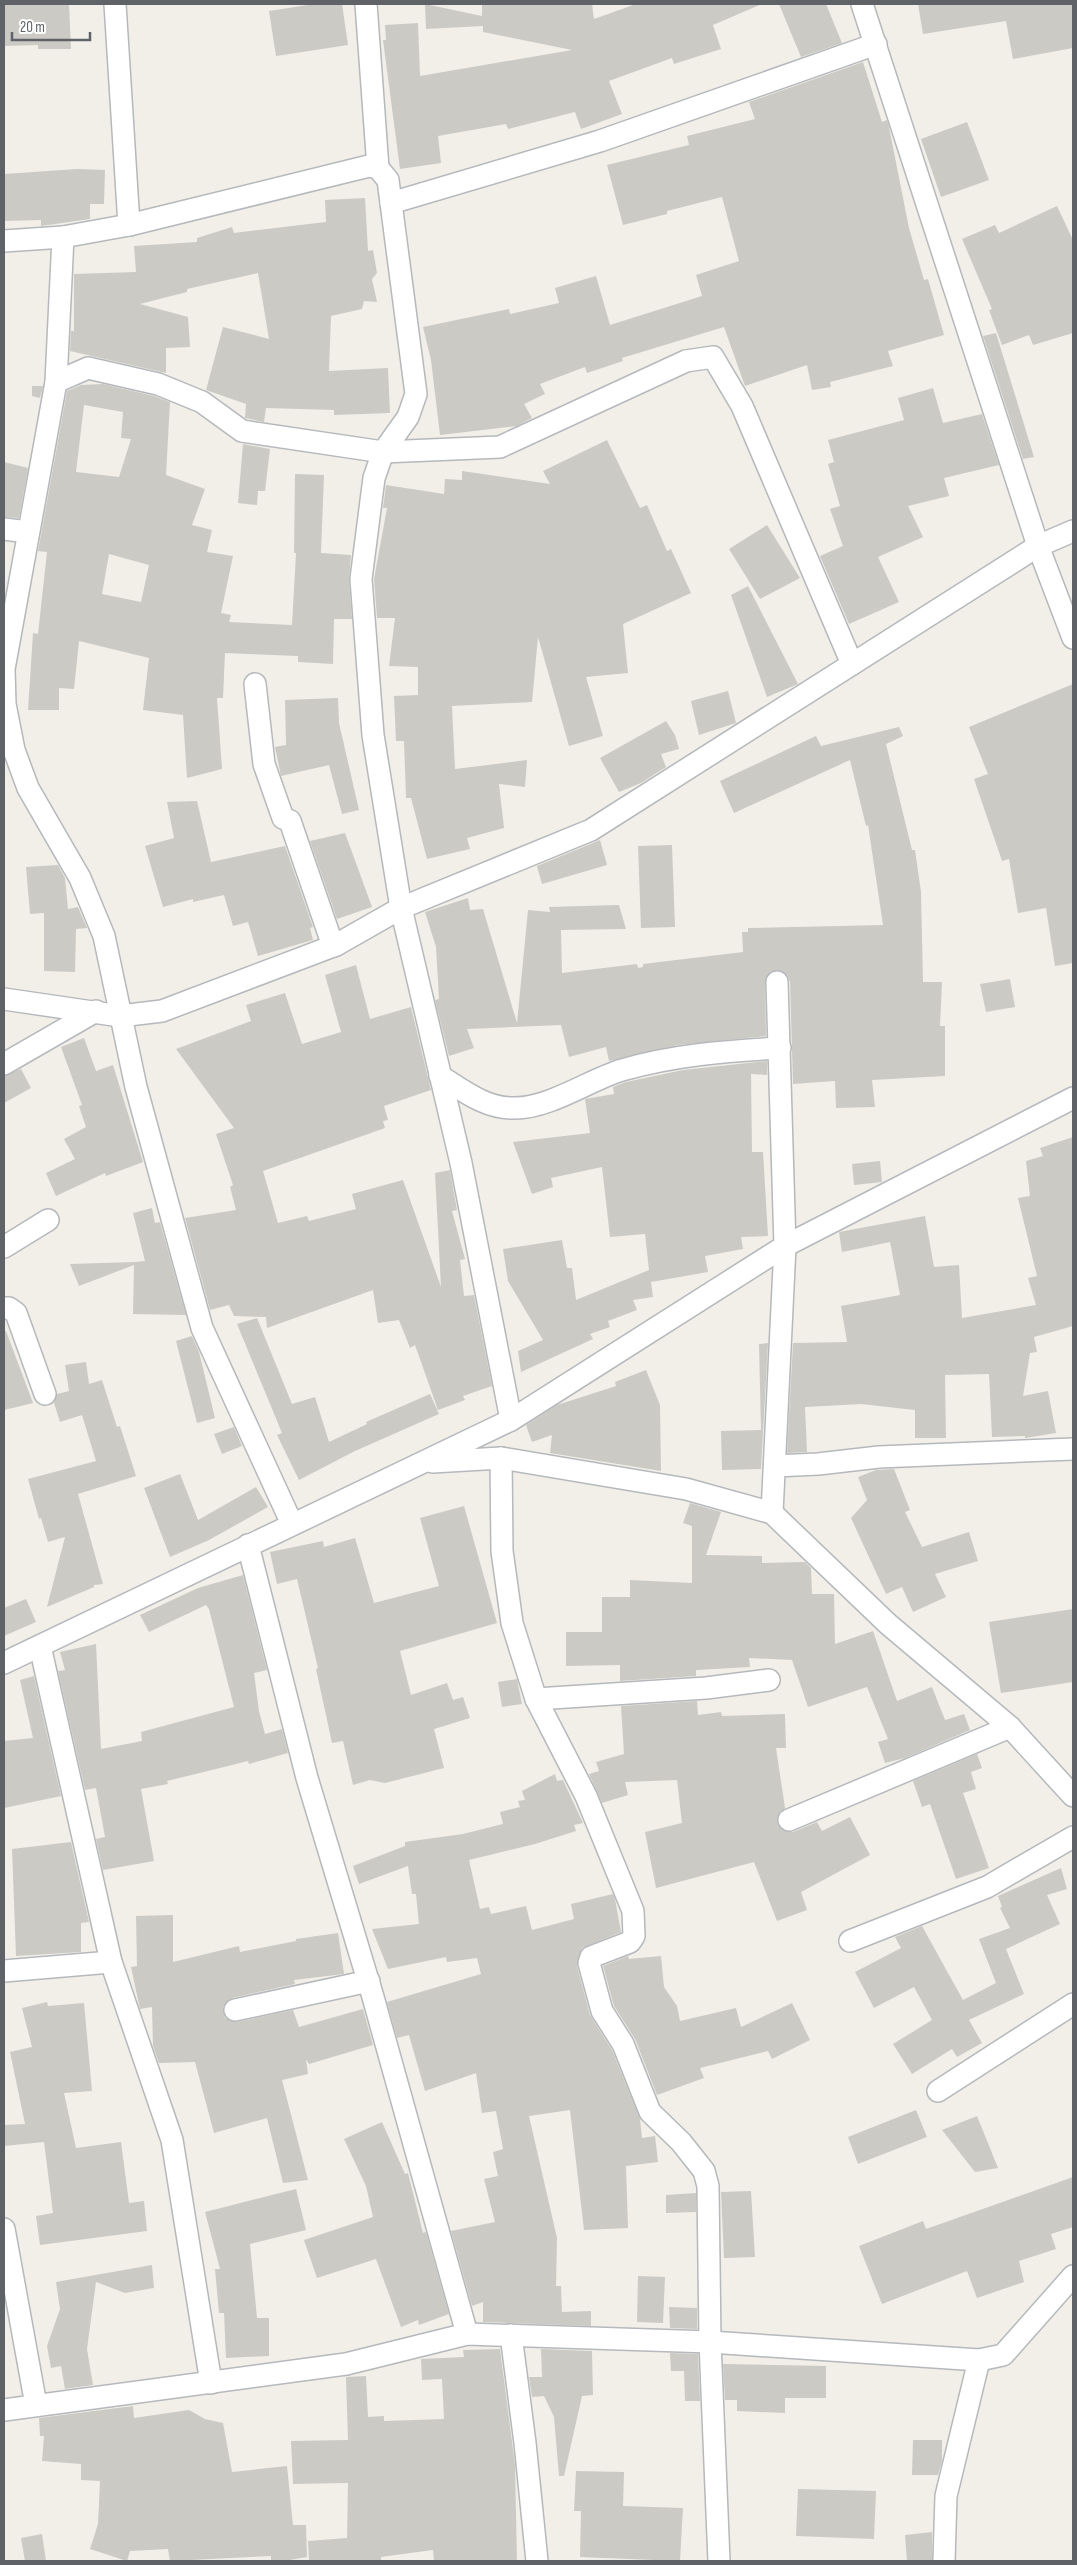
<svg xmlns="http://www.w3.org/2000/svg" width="1077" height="2565" font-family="'Sofia Sans Condensed',sans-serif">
	<rect width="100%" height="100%" fill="#f1efe8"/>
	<g fill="#cccac5" fill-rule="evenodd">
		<polygon points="4,4 69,4 71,49 38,49 38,45 4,46"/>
		<polygon points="314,4 342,4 348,45 276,56 269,11"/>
		<polygon points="425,4 482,16 482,4 592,4 594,19 636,4 762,4 713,25 721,49 674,64 672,58 609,81 622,114 581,129 575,112 508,129 506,124 438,136 441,163 400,169 383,40 386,40 385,25 418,23 420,76 572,50 483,32 483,26 426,29"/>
		<polygon points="779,4 826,4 842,43 801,57"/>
		<polygon points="918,4 1073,4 1073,48 1013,59 1006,21 923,34"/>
		<polygon points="863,62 882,122 887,120 889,127 909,228 924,280 928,279 944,335 888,351 893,366 830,382 831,387 812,390 807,365 745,386 724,327 622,358 623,361 587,373 585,367 540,384 545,394 524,404 532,418 517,426 440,435 431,360 423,327 509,309 510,314 559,303 555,288 596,276 610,325 702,296 696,275 739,261 722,197 667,211 667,214 623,225 607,165 689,145 687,136 755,119 749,102"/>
		<polygon points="967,122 989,180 941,197 921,139"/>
		<polygon points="77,169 105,170 104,204 90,204 90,219 41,226 41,220 4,221 4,174"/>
		<polygon points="365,198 368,251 373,250 377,273 372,279 377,302 364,301 362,309 331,316 329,371 388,368 390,413 334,415 334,410 266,408 264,422 245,418 246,404 206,390 223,327 269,339 258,273 187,289 187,292 140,304 188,317 190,347 166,348 166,373 70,351 71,331 74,331 74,274 136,272 134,246 197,242 197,238 232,227 234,233 326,222 325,200"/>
		<polygon points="1057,206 1073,240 1073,333 1033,345 1029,335 1002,345 989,310 992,309 962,239 995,225 999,233"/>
		<polygon points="996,333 1034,457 1023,459 983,336"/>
		<path d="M103,384l51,12 16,6 -4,73 39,14 -13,36 20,5 -5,22 26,4 -12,57 10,2 -2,7 63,3 4,-72h-2l1,-79 29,1 -3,78 30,2 -2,25 3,39h-18l-1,45 -35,-2v-6l-73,-3 -2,45h-6l5,71 -35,9 -4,-63 -40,-5 6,-52 -70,-17 -5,48 -15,-1v22h-31l5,-77 5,1 9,-82 -9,-1 29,-160 14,-6zM84,405l39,7 -2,26 10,1 -12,38 -43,-5zM109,554l40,11 -8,37 -39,-8z"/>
		<polygon points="32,386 43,386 40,398 32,396"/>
		<polygon points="933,388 943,423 982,414 999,465 944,478 949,496 908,506 923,537 878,557 899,602 849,624 820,556 843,546 830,509 840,506 828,464 834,462 828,440 904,420 898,398"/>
		<polygon points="607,440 640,508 647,505 667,551 671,549 691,593 623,624 628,673 586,677 603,736 569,746 538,637 532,702 452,706 455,769 527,760 525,787 499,784 504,828 467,838 470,849 427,859 411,798 406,798 404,741 396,741 394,696 418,695 418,667 389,666 395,618 377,618 374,579 387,508 383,508 386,485 444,494 445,479 462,480 462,471 550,484 543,471"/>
		<polygon points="243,444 270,449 265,491 258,491 257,505 238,503"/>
		<polygon points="4,462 28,468 19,518 4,517"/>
		<polygon points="767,525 800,578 760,599 729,549"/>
		<polygon points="748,586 798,684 767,697 731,595"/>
		<polygon points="1073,684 1073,963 1055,966 1046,908 1018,913 1009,859 1002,861 974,779 988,774 969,727"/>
		<polygon points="728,691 736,723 699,735 691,701"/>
		<polygon points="338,698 339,723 359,810 342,814 329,765 281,776 275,747 286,745 285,700"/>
		<polygon points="666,721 675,735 679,749 661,754 666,767 641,783 619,792 600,758"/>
		<polygon points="899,727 903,736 886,744 912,850 915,850 921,892 923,982 942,982 940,1026 945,1026 945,1076 872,1080 875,1107 836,1108 835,1081 793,1084 790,982 787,975 777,970 770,972 765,982 766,1036 678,1045 609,1061 606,1047 569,1057 561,1025 467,1029 474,1048 449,1056 435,1000 439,999 436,947 425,912 468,898 470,910 483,909 517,1023 528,910 550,912 549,907 619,905 626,929 561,930 562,973 637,964 638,968 643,967 643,964 743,952 742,932 748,932 748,928 883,925 868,825 866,826 850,760 734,813 720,781 816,736 821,746"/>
		<polygon points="197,801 211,862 285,846 313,927 310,928 313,940 258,956 248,922 233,926 224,895 193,902 193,899 163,907 145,846 174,838 167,802"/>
		<polygon points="345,833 372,907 337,919 310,841"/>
		<polygon points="600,840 607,865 542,884 537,866"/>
		<polygon points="672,845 675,927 641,928 638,846"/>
		<polygon points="58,865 65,878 68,909 78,907 87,928 76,929 75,972 44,971 44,913 30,914 26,867"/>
		<polygon points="356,965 370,1019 411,1007 431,1090 384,1106 388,1120 383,1121 385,1128 263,1171 278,1223 307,1216 309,1221 356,1209 352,1194 403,1180 441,1287 435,1173 450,1170 457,1210 452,1211 465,1259 460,1260 464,1296 474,1295 492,1386 463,1396 465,1400 438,1410 415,1345 410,1348 399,1320 378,1323 373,1290 267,1328 266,1317 234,1316 229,1305 210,1310 185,1218 236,1210 230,1187 233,1185 216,1134 234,1128 176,1049 251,1021 246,1005 285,993 302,1044 341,1032 325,975"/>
		<polygon points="1010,979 1015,1007 986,1012 980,984"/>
		<polygon points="84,1038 96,1071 113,1065 143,1162 106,1176 105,1173 56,1196 46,1173 75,1159 64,1139 86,1127 79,1106 82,1105 61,1047"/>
		<polygon points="767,1061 767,1075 751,1074 752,1152 763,1152 768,1236 741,1237 743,1249 705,1256 708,1272 651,1282 653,1297 633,1300 637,1310 608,1321 610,1327 590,1334 593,1339 521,1372 518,1351 543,1340 508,1281 503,1249 562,1240 567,1268 572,1268 576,1300 649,1270 645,1234 610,1237 602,1167 551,1178 553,1187 532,1194 513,1142 590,1133 585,1099 614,1094 613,1087 626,1082 683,1070"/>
		<polygon points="21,1069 31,1088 4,1103 4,1076"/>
		<polygon points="1073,1137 1073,1326 1034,1337 1037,1352 1030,1353 1023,1396 1048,1391 1056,1433 1025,1438 1025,1436 992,1437 989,1374 945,1375 946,1438 915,1438 915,1410 861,1404 805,1407 807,1452 787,1453 793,1343 847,1342 841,1306 900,1295 890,1242 842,1252 839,1232 925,1216 934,1267 959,1265 962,1318 1036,1305 1028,1278 1037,1276 1018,1198 1030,1196 1026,1161 1043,1156 1040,1148"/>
		<polygon points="880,1161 882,1182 854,1185 852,1164"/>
		<polygon points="152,1208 155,1223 160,1222 186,1315 133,1314 134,1265 79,1286 70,1264 134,1262 134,1264 134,1262 145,1261 133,1213"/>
		<polygon points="257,1318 292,1404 315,1397 329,1442 367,1424 366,1422 430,1394 439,1414 355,1451 299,1480 277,1435 282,1433 237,1324"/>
		<polygon points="6,1331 33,1403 4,1410 4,1332"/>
		<polygon points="192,1336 199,1352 215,1418 197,1423 176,1341"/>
		<polygon points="768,1343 761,1469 722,1470 721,1431 761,1430 759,1344"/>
		<polygon points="86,1362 89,1384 102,1380 117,1427 120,1426 136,1476 78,1494 103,1584 94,1585 94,1587 47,1607 65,1537 48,1542 41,1518 39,1519 28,1479 96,1461 82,1415 60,1422 54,1403 57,1394 69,1391 65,1365"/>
		<polygon points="646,1370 660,1405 661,1471 550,1453 552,1435 532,1442 526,1425 557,1405 616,1386 615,1382"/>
		<polygon points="234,1427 242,1446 222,1454 214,1434"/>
		<polygon points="894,1469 910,1510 905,1512 922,1547 969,1532 978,1561 935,1574 946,1597 913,1612 902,1587 886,1594 851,1518 867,1500 858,1477 876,1470"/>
		<polygon points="180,1474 198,1520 256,1487 268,1507 209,1540 170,1557 144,1488"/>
		<polygon points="690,1503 721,1512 706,1555 762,1556 762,1563 805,1562 811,1568 812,1594 834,1594 835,1644 873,1631 897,1701 932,1687 945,1720 964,1714 970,1730 905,1758 885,1763 878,1742 888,1739 867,1687 808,1707 792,1660 749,1658 750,1667 696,1670 696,1676 620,1681 620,1665 566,1666 566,1632 602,1632 602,1597 630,1597 630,1580 692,1583 692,1526 683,1523"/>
		<polygon points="464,1506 497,1623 400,1651 411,1695 447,1683 453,1700 463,1697 470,1718 434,1729 444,1768 385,1783 370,1780 353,1785 343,1741 332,1743 316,1669 318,1668 297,1579 277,1584 270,1552 323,1541 324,1547 355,1538 374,1603 439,1586 420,1518"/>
		<polygon points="243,1575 267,1670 254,1673 259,1711 265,1734 282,1729 288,1753 249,1764 248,1761 224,1767 167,1781 168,1784 141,1789 154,1861 103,1870 96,1839 105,1837 96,1788 85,1790 58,1671 65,1670 60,1652 96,1644 101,1749 142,1741 141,1732 234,1707 209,1609 206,1605 149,1632 140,1615 198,1588"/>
		<polygon points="26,1599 36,1622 4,1636 4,1608"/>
		<polygon points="1073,1609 1073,1682 1001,1693 989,1622"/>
		<polygon points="34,1676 61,1796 4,1808 4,1741 33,1738 20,1680"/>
		<polygon points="517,1679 522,1704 502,1707 498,1682"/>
		<polygon points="697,1701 698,1715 721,1712 722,1716 785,1714 786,1748 776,1748 785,1808 777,1818 778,1825 782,1830 793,1832 817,1822 822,1831 850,1817 870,1855 801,1892 807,1910 777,1921 754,1862 656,1888 645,1832 682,1823 677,1780 625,1782 628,1795 602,1803 589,1774 599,1771 596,1762 624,1754 621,1706"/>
		<polygon points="977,1754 982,1768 971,1772 976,1789 963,1793 989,1868 956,1879 930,1804 922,1807 913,1781"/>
		<polygon points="555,1774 557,1781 563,1780 583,1823 574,1825 576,1831 535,1844 469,1860 480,1909 489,1907 491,1914 526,1906 532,1930 574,1919 571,1904 613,1894 615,1899 621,1932 582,1948 577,1966 590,2015 612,2050 640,2119 642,2138 655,2136 658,2162 626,2166 628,2228 584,2230 570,2110 529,2116 557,2238 556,2286 561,2286 562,2312 591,2311 591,2326 483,2322 483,2302 472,2306 451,2231 495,2222 484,2179 498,2176 493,2152 503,2149 496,2111 482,2113 476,2073 425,2091 409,2035 397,2038 387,2002 481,1974 477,1958 447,1962 446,1957 388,1969 372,1929 419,1924 416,1894 412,1894 408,1866 359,1884 353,1866 405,1846 405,1842 463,1834 503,1824 500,1812 520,1807 518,1801 525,1800 522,1791"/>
		<polygon points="71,1842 89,1922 81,1923 81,1952 16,1956 12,1849"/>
		<polygon points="1061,1868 1067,1889 1047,1895 1060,1924 1006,1949 1024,1994 969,2020 982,2043 957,2057 952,2049 912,2074 893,2044 932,2020 914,1987 874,2008 855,1972 901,1948 895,1937 922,1926 963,2000 996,1983 979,1939 1010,1928 1000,1908 1002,1907 998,1896"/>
		<polygon points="173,1915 173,1962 239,1946 240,1952 296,1941 296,1939 338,1933 344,1974 294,1980 295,1984 232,1998 223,2007 225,2018 237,2022 293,2010 299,2027 363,2009 373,2045 309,2064 306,2059 308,2074 282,2080 308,2180 283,2183 267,2118 214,2133 195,2062 159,2063 153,2046 152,2007 140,2009 131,1967 137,1966 136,1916"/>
		<polygon points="628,1956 629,1959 661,1956 664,1987 677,2006 680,2021 736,2008 741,2027 792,2003 810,2040 772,2059 768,2051 700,2068 704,2078 657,2095 635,2039 614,2006 603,1966"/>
		<polygon points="47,2002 48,2006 84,2003 92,2091 64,2093 76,2148 121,2142 129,2203 144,2201 147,2231 40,2245 36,2216 53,2213 44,2142 4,2146 4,2125 25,2124 10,2052 32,2047 22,2008"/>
		<polygon points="916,2110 927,2137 858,2164 848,2137"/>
		<polygon points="977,2116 998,2168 975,2172 942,2130"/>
		<polygon points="382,2122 405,2174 408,2173 423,2233 426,2232 449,2314 419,2325 418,2320 401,2327 376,2259 317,2278 304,2240 373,2217 366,2186 344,2139"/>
		<polygon points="1073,2177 1073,2227 1051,2234 1056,2249 1019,2261 1024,2282 977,2298 967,2271 882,2304 859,2246 923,2221 926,2229"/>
		<polygon points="296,2189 306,2230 250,2244 257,2318 269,2318 269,2356 226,2358 224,2313 219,2313 215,2269 220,2269 205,2212"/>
		<polygon points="751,2191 755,2257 724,2258 721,2192"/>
		<polygon points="696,2193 696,2212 666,2213 666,2195"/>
		<polygon points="152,2265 154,2288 125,2293 96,2282 87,2349 93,2385 65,2389 61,2366 51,2368 47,2346 60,2309 56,2282"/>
		<polygon points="638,2276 665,2277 663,2323 637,2322"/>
		<polygon points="669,2307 697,2308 697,2329 670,2328"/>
		<polygon points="500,2349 515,2465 517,2561 434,2561 433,2550 381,2557 381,2561 309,2561 308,2541 347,2538 348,2483 293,2484 291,2441 348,2440 346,2377 366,2376 368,2417 384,2416 384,2421 444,2419 442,2379 422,2380 421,2359 464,2357 463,2350"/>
		<polygon points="541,2349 592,2351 593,2395 582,2396 564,2476 559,2476 554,2417 544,2396 532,2397 529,2377 542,2377"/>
		<polygon points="670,2353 698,2354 700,2401 685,2401 684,2371 671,2371"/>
		<polygon points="723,2364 826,2366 826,2398 785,2398 785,2413 737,2411 737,2400 725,2400"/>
		<polygon points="133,2406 134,2418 189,2410 205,2419 223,2423 232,2472 287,2466 293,2525 306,2525 307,2557 284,2561 271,2561 271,2556 170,2561 168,2549 130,2551 127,2561 90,2549 98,2524 100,2481 81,2480 81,2464 42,2461 44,2436 40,2436 39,2418"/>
		<polygon points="913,2440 942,2440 942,2461 938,2475 912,2475"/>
		<polygon points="576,2471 624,2472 623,2506 683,2508 680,2561 580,2557 581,2511 574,2511"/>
		<polygon points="798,2489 876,2491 874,2539 796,2536"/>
		<polygon points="932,2532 932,2561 907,2561 905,2535"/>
		<polygon points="42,2534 46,2561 25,2561 21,2538"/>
	</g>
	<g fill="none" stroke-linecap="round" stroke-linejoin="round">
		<g stroke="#b5b8bc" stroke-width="24">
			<g id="street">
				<polyline points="115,4 129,225"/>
				<polyline points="366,4 378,168"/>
				<polyline points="862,4 1038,546 1073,638"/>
				<polyline points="391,203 600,141 876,44"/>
				<polyline points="63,237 56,382 4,669 5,704 14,750 28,788 80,878 104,936 136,1087 202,1328 292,1524"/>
				<polyline points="4,241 63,237 129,225 369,166 378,168 388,180 416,394 408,417 383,452 374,478 361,579 373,735 401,908 461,1163 511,1420"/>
				<polyline points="56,382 88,368 158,384 202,402 242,431 383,452 500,447 686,361 713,357 742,406 852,664"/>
				<polyline points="4,529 28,532"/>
				<polyline points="255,684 264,764 283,818 290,821 333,946 336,945"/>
				<polyline points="4,999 120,1016 162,1011 336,945 401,908 591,830 1038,546 1073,531"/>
				<polyline points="4,1064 96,1011"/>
				<path d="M440,1076c24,15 46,33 75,32 35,0 74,-28 107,-38 52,-15 104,-19 158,-22"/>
				<polyline points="4,1247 48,1220"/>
				<polyline points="4,1308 9,1308 16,1313 45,1394"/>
				<polyline points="501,1458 502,1551 512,1623 536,1699 586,1796 633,1911 634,1936 630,1942 591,1957 589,1963 602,2011 623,2044 650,2112 681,2142 704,2171 708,2186 710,2342 719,2561"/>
				<polyline points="432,1462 501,1458 686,1489 772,1513 888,1624 1010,1727 1073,1796"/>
				<polyline points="775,1466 818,1464 879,1457 1073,1449"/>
				<polyline points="772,1513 785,1246 777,982"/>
				<polyline points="248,1545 307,1778 373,1997 467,2334"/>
				<polyline points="40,1646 111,1962 172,2140 211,2383"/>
				<polyline points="4,1663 511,1420 785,1246 1073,1098"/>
				<polyline points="536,1699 706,1688 769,1680"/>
				<polyline points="789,1820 1010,1727"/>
				<polyline points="850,1941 987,1887 1073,1837"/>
				<polyline points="4,1971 111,1962"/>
				<polyline points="235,2010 369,1981"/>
				<polyline points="938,2091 1073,2004"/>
				<polyline points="4,2229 36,2405"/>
				<polyline points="511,2335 525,2443 537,2561"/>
				<polyline points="4,2410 346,2364 467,2334 710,2342 979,2360 1003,2355 1073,2276"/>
				<polyline points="944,2561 946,2496 979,2360"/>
			</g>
		</g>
		<use href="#street" stroke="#fff" stroke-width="21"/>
	</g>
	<rect width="1077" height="2565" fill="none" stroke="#5f6368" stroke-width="10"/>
	<path d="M12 32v8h78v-8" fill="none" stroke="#5f6368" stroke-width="2.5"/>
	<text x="20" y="32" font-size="15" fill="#5f6368" stroke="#ffffff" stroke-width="4" paint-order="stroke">20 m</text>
</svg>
